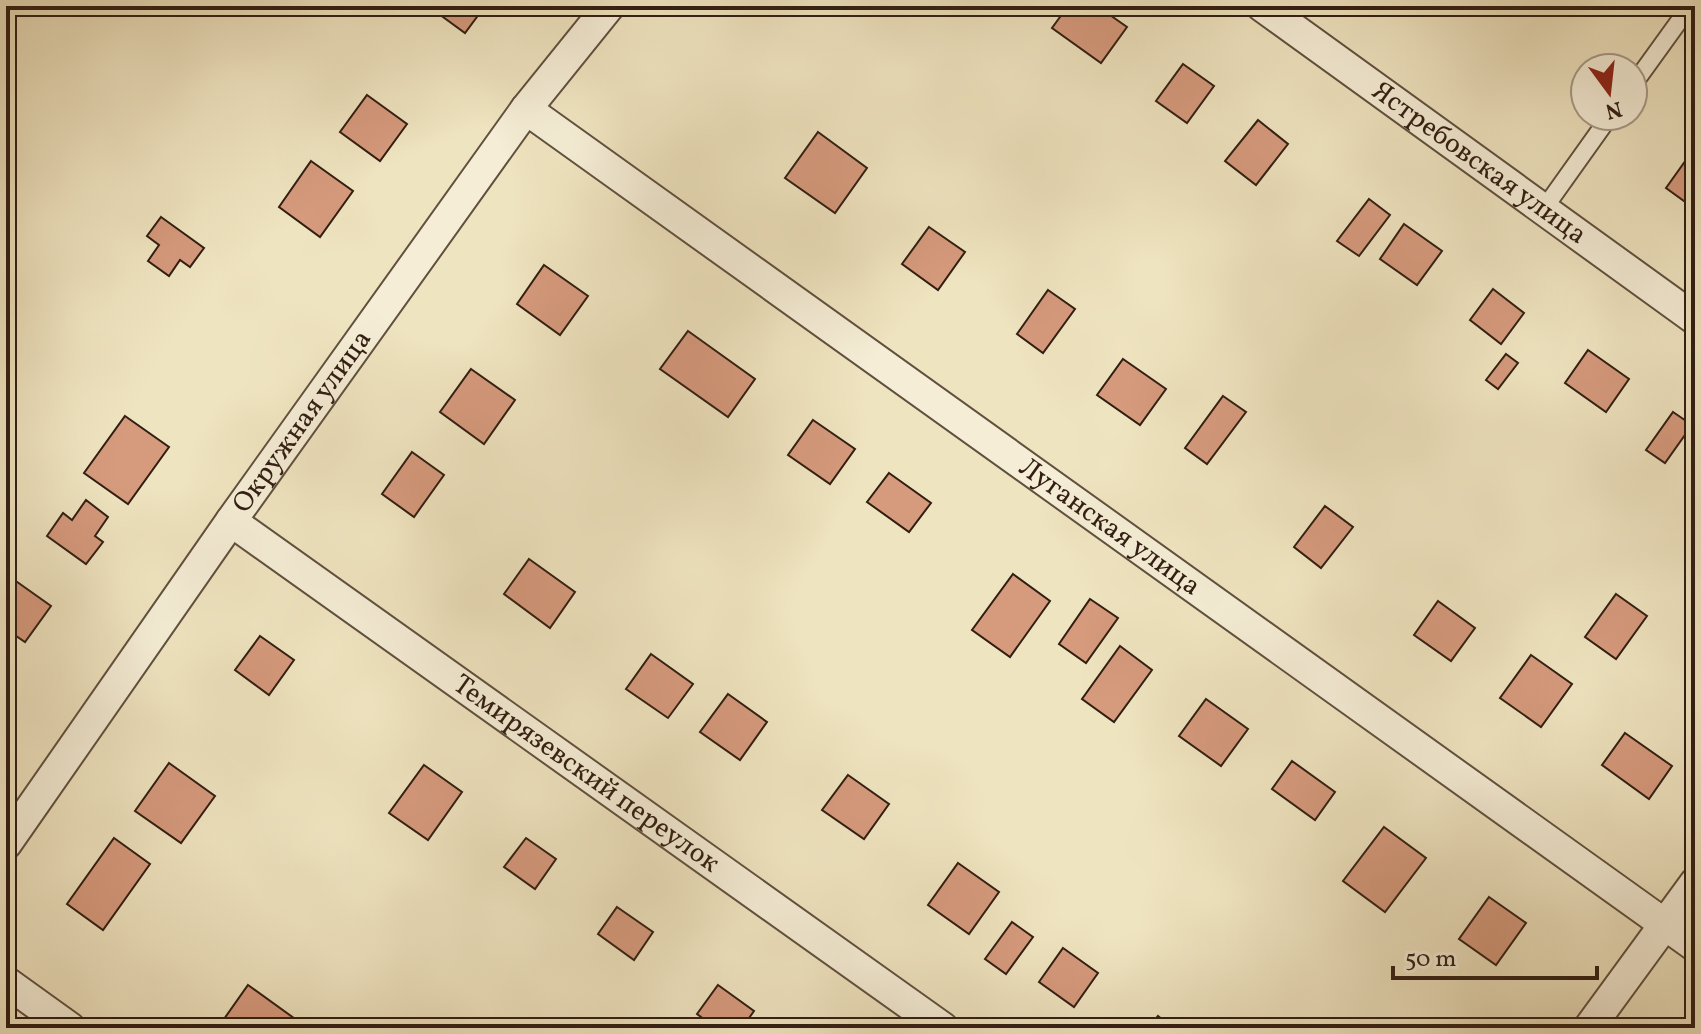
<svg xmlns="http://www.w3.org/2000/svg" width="1701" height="1034" font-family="Vollkorn,serif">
	<rect width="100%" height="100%" fill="#efe4c0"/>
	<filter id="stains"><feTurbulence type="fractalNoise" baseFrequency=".0025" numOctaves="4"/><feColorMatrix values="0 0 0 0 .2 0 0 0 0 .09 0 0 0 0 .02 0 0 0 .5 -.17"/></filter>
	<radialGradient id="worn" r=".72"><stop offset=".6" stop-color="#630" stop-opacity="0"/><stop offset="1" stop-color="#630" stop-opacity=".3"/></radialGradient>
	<g fill="#d69a7d" stroke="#311e12" stroke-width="2">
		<polygon points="428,6 485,6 465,33"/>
		<polygon points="1068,6 1097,6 1127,27 1101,63 1052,28"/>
		<polygon points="1183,64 1214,86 1187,123 1156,101"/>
		<polygon points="367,95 407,124 380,161 340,132"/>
		<polygon points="1258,120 1288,144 1256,185 1225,161"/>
		<polygon points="818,132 867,168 835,213 785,178"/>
		<polygon points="1691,153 1695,156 1695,209 1666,188"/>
		<polygon points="311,161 353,191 320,237 279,207"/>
		<polygon points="1369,199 1390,215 1359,256 1337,241"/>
		<polygon points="161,217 204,248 190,267 180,260 169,276 148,261 159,245 147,236"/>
		<polygon points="1404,224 1442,251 1417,285 1380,259"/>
		<polygon points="929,227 965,252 938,290 902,264"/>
		<polygon points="544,265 588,296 560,335 517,304"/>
		<polygon points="1493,289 1524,313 1501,344 1470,320"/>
		<polygon points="1048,290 1075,309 1043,353 1017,334"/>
		<polygon points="688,331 755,379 728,417 660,369"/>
		<polygon points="1588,350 1629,379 1606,412 1565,383"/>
		<polygon points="1506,354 1518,363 1498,389 1486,380"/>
		<polygon points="1123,359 1166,389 1140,425 1097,395"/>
		<polygon points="471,369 515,400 484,444 440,412"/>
		<polygon points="1223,396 1246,412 1207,464 1185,448"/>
		<polygon points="1673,412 1692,425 1665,463 1646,450"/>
		<polygon points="125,416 169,447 128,504 84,473"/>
		<polygon points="813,420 855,449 830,484 788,455"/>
		<polygon points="412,452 444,475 414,517 382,494"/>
		<polygon points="889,473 931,503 909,532 867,502"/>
		<polygon points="86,500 108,517 95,536 103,542 86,564 47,536 63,513 72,520"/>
		<polygon points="1325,506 1353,527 1321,568 1294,547"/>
		<polygon points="529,559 575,592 550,628 504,594"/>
		<polygon points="1013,574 1050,601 1010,657 972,630"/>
		<polygon points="13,579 51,606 25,642 6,629 6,588"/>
		<polygon points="1616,594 1647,616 1616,659 1585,637"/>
		<polygon points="1090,599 1118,618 1086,663 1059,644"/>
		<polygon points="1438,601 1475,628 1451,661 1414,635"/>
		<polygon points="260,636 294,660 269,695 235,670"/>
		<polygon points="1120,646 1152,670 1114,722 1082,699"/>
		<polygon points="651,654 693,684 668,718 626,689"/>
		<polygon points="1531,655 1572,684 1541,727 1500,698"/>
		<polygon points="728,694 767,722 740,760 700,732"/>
		<polygon points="1206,699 1248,729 1221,766 1179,736"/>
		<polygon points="1625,733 1672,766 1649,799 1602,765"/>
		<polygon points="1292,761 1335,792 1315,820 1272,789"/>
		<polygon points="169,763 215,796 181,843 135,811"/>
		<polygon points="424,765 462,792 428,840 389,813"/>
		<polygon points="848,775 889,804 864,839 822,810"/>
		<polygon points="1384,827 1426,858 1385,912 1343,881"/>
		<polygon points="114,838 150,864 103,930 67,904"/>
		<polygon points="526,838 556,859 535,889 504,867"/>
		<polygon points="958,863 999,892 969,934 928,905"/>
		<polygon points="1489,897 1526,923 1496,965 1459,939"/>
		<polygon points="617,907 653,932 634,960 598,934"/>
		<polygon points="1012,922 1033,937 1006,974 985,959"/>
		<polygon points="1063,948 1098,973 1074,1007 1039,982"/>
		<polygon points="248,985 298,1021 293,1028 236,1028 224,1019"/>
		<polygon points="718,985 754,1011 742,1028 716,1028 697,1014"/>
		<polygon points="1158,1016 1173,1028 1148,1028"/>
	</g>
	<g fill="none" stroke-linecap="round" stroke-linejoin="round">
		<g stroke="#60503e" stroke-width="20">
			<g id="lane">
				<polyline points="1633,85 1690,6"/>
				<polyline points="1543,210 1610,116"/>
			</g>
		</g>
		<g stroke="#60503e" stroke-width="34">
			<g id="street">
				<path id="s1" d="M1262,6l433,313"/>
				<path id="s2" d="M526,109l1169,837"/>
				<path id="s3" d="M231,521l712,507"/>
				<path id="s4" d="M6,844l225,-323 295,-412 83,-103"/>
				<polyline points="6,982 70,1028"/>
				<polyline points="1589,1028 1695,883"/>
			</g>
		</g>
		<use href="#lane" stroke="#f5edd6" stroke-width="16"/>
		<use href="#street" stroke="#f5edd6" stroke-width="30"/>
	</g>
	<g text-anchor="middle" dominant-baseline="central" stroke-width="6" stroke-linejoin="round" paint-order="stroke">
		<g font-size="28" fill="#311e12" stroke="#f5edd6">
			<text stroke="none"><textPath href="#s1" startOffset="268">Ястребовская улица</textPath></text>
			<text stroke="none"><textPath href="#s4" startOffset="516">Окружная улица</textPath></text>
			<text stroke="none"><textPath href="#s2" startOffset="718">Луганская улица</textPath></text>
			<text stroke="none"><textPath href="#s3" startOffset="436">Темирязевский переулок</textPath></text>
		</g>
	</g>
	<rect width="1701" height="1034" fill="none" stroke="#efe4c0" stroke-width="32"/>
	<rect x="8" y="8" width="1685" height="1018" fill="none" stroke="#311e12" stroke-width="4"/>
	<rect x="16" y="16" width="1669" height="1002" fill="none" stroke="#311e12" stroke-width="2"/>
	<g transform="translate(1609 92) rotate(165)"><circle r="38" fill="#f5edd6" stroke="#a79a88" stroke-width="2"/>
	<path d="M0-6L14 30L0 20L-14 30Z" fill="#8f2418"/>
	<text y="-12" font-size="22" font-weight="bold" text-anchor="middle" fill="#311e12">N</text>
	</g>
	<path d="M1393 966v12h204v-12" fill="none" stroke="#311e12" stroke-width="4"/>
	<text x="1405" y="966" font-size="24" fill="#311e12" stroke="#f5edd6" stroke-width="6" paint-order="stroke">50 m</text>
	<rect width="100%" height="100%" filter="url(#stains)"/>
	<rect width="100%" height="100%" fill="url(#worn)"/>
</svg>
